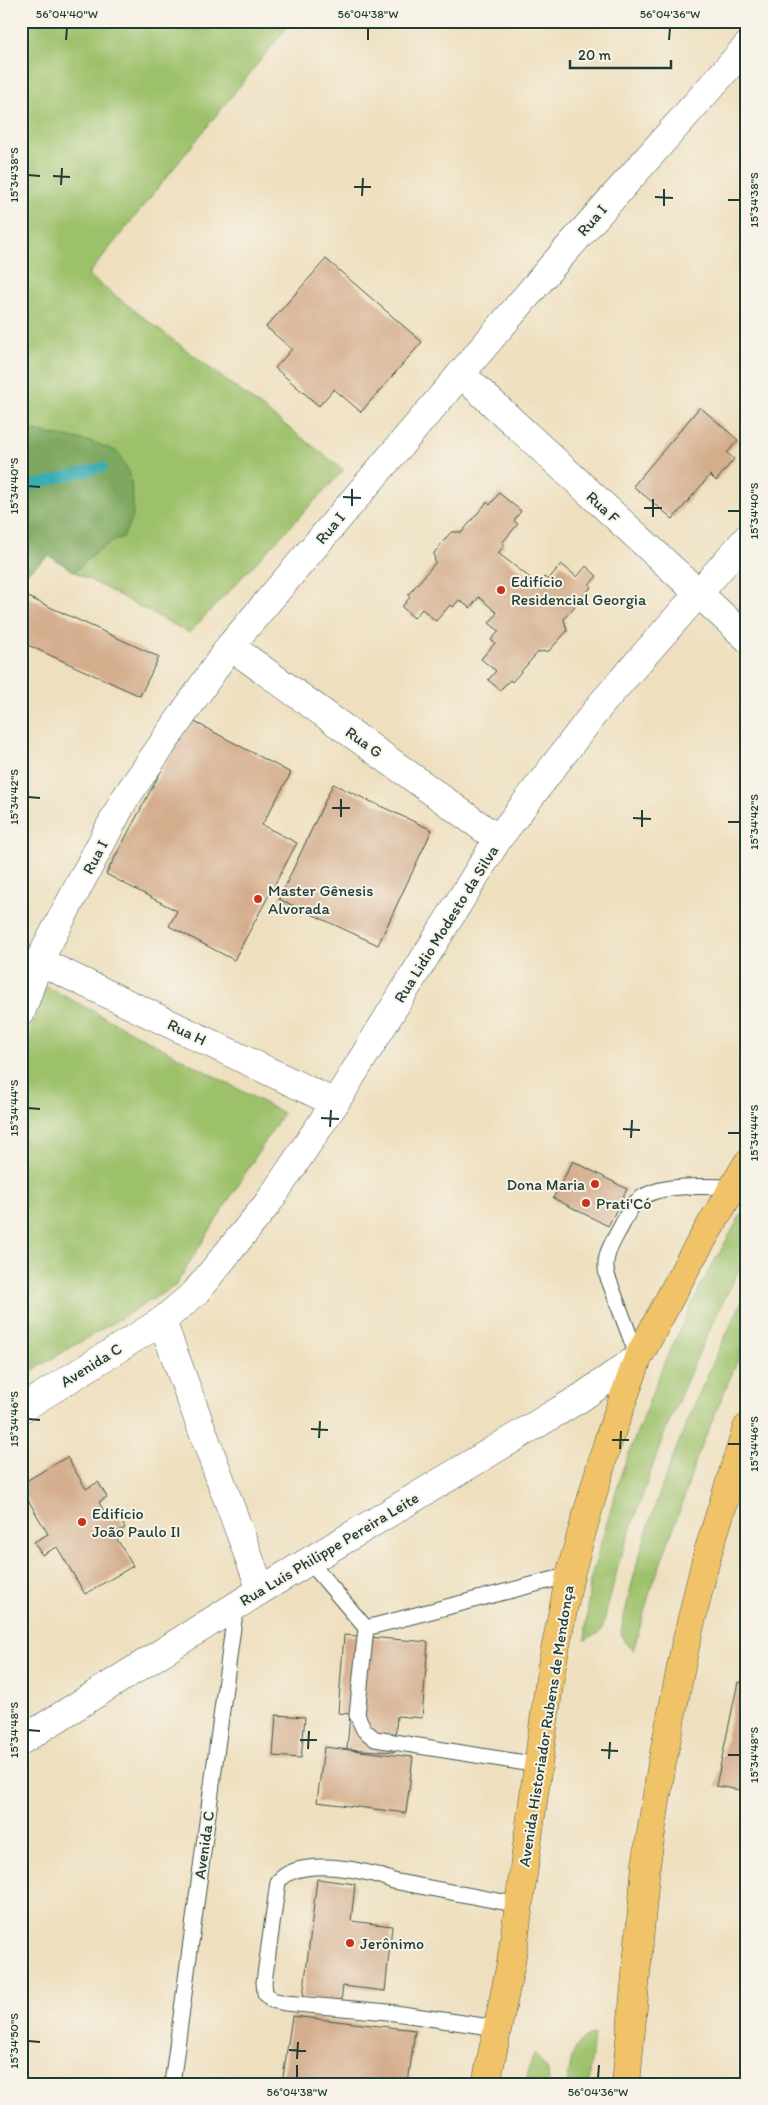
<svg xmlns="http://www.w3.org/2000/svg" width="768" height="2105" font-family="Itim,sans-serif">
	<rect width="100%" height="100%" fill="#f7f3e8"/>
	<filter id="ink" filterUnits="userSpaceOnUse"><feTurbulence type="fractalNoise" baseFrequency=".02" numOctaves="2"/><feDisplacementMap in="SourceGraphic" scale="10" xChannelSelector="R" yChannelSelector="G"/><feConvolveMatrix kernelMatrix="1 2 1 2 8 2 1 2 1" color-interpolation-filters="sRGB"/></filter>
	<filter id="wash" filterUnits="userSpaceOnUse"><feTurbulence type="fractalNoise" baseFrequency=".0096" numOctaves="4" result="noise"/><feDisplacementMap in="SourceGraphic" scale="20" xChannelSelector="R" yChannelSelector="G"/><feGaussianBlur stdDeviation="1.12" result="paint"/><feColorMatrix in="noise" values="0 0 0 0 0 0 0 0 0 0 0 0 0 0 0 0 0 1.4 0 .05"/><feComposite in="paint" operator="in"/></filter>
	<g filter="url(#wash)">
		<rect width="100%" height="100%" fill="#eedfbe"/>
		<g fill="#9dc16b" stroke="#5e7f50">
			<path d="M21,21h271l-204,254 256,195 -155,163 -114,-61c14,-16 29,-26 48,-35l-30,-95 -72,-13z"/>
			<polygon points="46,986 283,1113 175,1286 21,1377 21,1058"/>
			<polygon points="747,1204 747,1253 703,1343 664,1434 619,1562 602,1629 599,1633 585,1640 590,1581 622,1471 662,1368 701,1285"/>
			<path d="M747,1291v47l-50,119 -16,50 -32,88 -16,56 -9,-10 -3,-9c23,-118 73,-233 126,-341z"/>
			<path d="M594,2034l-5,50h-22c5,-22 3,-42 27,-50z"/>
			<polygon points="534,2053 548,2071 549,2084 525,2084"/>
		</g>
		<polygon fill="#7ea75f" stroke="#4e724a" points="21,429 93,442 118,452 130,474 133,499 133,517 123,537 103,546 87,559 75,572 49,556 21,577"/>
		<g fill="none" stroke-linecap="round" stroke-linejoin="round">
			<polyline stroke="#3aacb4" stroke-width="10" points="21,488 103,467"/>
		</g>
		<g id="blocks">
			<g fill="#d4ad8d">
				<polygon points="326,259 422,342 361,412 334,389 319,406 275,368 292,349 266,327"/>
				<polygon points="700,407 738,440 727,453 734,459 716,481 710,475 673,519 633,486"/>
				<polygon points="499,493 521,511 514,521 518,524 502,543 505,545 498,553 538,584 544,577 548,580 561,564 577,577 586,566 597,576 589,585 591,587 564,619 567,631 549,651 538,652 512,682 510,680 500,690 488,680 496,671 481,659 495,643 491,640 499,631 489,623 497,613 479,597 470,608 459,600 453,607 450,605 436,621 422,609 414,618 402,607 410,597 408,595 435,563 434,553 451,532 462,532 487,502 490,505"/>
				<polygon points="28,597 159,657 140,696 21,642 21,611"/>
				<polygon points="189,719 291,773 262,825 297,843 234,960 169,926 177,911 106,874"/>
				<polygon points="333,784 432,830 378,945 279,899"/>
				<polygon points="21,851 28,853 21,867"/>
				<polygon points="573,1161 627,1189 608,1226 553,1198"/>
				<polygon points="67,1457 86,1489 98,1482 107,1497 99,1502 107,1517 116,1512 125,1528 114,1534 133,1566 85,1594 57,1547 42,1555 34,1542 48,1534 21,1488 21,1484"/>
				<polygon points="344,1635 428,1642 422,1718 397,1716 394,1752 347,1749 350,1714 338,1713"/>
				<polygon points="738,1682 747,1684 747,1791 716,1786"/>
				<polygon points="276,1715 305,1717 301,1758 273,1756"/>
				<polygon points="324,1747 413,1757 406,1813 317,1802"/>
				<polygon points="317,1879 355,1884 351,1921 392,1926 385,1991 343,1986 341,2002 303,1997"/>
				<polygon points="292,2016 415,2030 408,2084 282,2084"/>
			</g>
		</g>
	</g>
	<g filter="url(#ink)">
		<use href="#blocks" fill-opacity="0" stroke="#3e5549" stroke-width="1"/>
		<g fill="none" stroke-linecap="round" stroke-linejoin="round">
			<g stroke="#3e5549" stroke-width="17">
				<g id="service">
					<path d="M638,1358l-31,-83c-4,-17 3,-28 11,-43 5,-8 9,-19 15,-27 21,-24 71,-18 100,-18"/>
					<polyline points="309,1561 366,1628 570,1575"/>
					<polyline points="366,1628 357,1715 364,1730 375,1739 538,1765"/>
					<path d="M497,2028l-109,-16 -103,-9 -13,-3 -7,-7 -1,-11 14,-100c20,-26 89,-13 115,-1l126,24"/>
					<polyline points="172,2084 236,1605"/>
				</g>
			</g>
			<g stroke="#3e5549" stroke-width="29">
				<g id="minor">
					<polyline points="461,374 747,638"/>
					<polyline points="230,646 498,839"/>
					<polyline points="39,961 335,1103"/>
					<polyline points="21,1013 39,961 124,800 230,646 553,265 747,46"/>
					<polyline points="162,1321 261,1590"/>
					<polyline points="21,1409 162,1321 195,1293 268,1203 335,1103 498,839 602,703 747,538"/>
				</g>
			</g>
			<g stroke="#3e5549" stroke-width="29">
				<polyline id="tertiary" points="21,1741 261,1590 582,1397 638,1358"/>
			</g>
			<g stroke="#3e5549" stroke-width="29">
				<g id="primary">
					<polyline points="486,2084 511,1963 551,1670 570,1575 583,1528 609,1438 638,1358 689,1262 747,1164"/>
					<polyline points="626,2084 646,1865 662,1763 685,1647 707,1555 747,1428"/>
				</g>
			</g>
			<use href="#service" stroke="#fff" stroke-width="15"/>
			<use href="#minor" stroke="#fff" stroke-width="28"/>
			<use href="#tertiary" stroke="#fff" stroke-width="28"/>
			<use href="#primary" stroke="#f1c369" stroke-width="28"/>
		</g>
	</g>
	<path fill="none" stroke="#1f3d34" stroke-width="2" d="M66,40l1,-12M368,40v-12M669,40l1,-12M28,175l12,1M53,176l17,1M61,185l1,-17M354,187h17M362,196l1,-18M655,197l18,1M728,200h12M664,206v-17M28,486l12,1M343,497l18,1M352,506v-17M644,508h18M728,511h12M653,517v-18M28,797l12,1M332,808h18M341,817v-18M633,818l18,1M728,822h12M642,827v-17M28,1108l12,1M321,1118l18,1M330,1127l1,-17M623,1129l17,1M728,1133h12M631,1138l1,-18M28,1419l12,1M311,1429l17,1M319,1438l1,-17M612,1440h17M728,1444h12M620,1449l1,-18M28,1730l12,1M300,1740h17M308,1749l1,-18M601,1750l17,1M728,1755h12M609,1759l1,-17M28,2041l12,1M289,2050l17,1M297,2059l1,-17M297,2078v-13M598,2078l1,-13"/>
	<g fill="#c8321e" stroke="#f7f3e8" stroke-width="2">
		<circle cx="501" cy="590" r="5"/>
		<circle cx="258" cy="899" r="5"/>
		<circle cx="595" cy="1184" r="5"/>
		<circle cx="586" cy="1203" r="5"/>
		<circle cx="82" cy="1522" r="5"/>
		<circle cx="350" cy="1943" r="5"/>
	</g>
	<g text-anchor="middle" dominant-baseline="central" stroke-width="4" stroke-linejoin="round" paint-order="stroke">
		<g font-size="16" fill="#1f3d34" stroke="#f7f3e8">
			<text transform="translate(592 220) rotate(-49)">Rua I</text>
			<text transform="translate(603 507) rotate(43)">Rua F</text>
			<text transform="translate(330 528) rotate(-50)">Rua I</text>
			<text transform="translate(364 742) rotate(36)">Rua G</text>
			<text transform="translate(95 857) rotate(-62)">Rua I</text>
			<text transform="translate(446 924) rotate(-58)">Rua Lidio Modesto da Silva</text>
			<text transform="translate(187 1032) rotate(26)">Rua H</text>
			<text transform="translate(91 1365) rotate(-32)">Avenida C</text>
			<text transform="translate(329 1549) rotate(-31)">Rua Luis Philippe Pereira Leite</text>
			<text transform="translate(546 1726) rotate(-81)">Avenida Historiador Rubens de Mendonça</text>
			<text transform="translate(204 1845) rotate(-82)">Avenida C</text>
		</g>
		<g font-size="16" fill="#1f3d34" stroke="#f7f3e8" text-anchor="start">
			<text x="511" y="581">Edifício<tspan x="511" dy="18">Residencial Georgia</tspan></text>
			<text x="268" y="890">Master Gênesis<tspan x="268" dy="18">Alvorada</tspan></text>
			<text x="585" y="1184" text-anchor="end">Dona Maria</text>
			<text x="596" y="1203">Prati'Có</text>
			<text x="92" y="1513">Edifício<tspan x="92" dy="18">João Paulo II</tspan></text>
			<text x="360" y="1943">Jerônimo</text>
		</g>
	</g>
	<rect width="768" height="2105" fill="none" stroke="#f7f3e8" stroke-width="55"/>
	<path d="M570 60v8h101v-8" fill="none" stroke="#1f3d34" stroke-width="2.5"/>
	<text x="578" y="60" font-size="15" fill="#1f3d34" stroke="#f7f3e8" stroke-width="4" paint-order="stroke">20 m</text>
	<rect x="28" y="28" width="712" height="2050" fill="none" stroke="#1f3d34" stroke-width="2"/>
	<g font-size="12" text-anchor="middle" fill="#1f3d34">
		<text x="67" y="18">56°04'40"W</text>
		<text x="368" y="18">56°04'38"W</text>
		<text x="670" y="18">56°04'36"W</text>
		<text transform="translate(14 175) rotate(-90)" y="4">15°34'38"S</text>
		<text transform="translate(754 200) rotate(-90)" y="4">15°34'38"S</text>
		<text transform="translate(14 486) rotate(-90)" y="4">15°34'40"S</text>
		<text transform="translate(754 511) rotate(-90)" y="4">15°34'40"S</text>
		<text transform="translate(14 797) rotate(-90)" y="4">15°34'42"S</text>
		<text transform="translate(754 822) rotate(-90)" y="4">15°34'42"S</text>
		<text transform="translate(14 1108) rotate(-90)" y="4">15°34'44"S</text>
		<text transform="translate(754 1133) rotate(-90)" y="4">15°34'44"S</text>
		<text transform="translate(14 1419) rotate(-90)" y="4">15°34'46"S</text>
		<text transform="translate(754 1444) rotate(-90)" y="4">15°34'46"S</text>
		<text transform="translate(14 1730) rotate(-90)" y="4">15°34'48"S</text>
		<text transform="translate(754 1755) rotate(-90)" y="4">15°34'48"S</text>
		<text transform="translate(14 2041) rotate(-90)" y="4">15°34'50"S</text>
		<text x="297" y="2096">56°04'38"W</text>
		<text x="598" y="2096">56°04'36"W</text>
	</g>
</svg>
